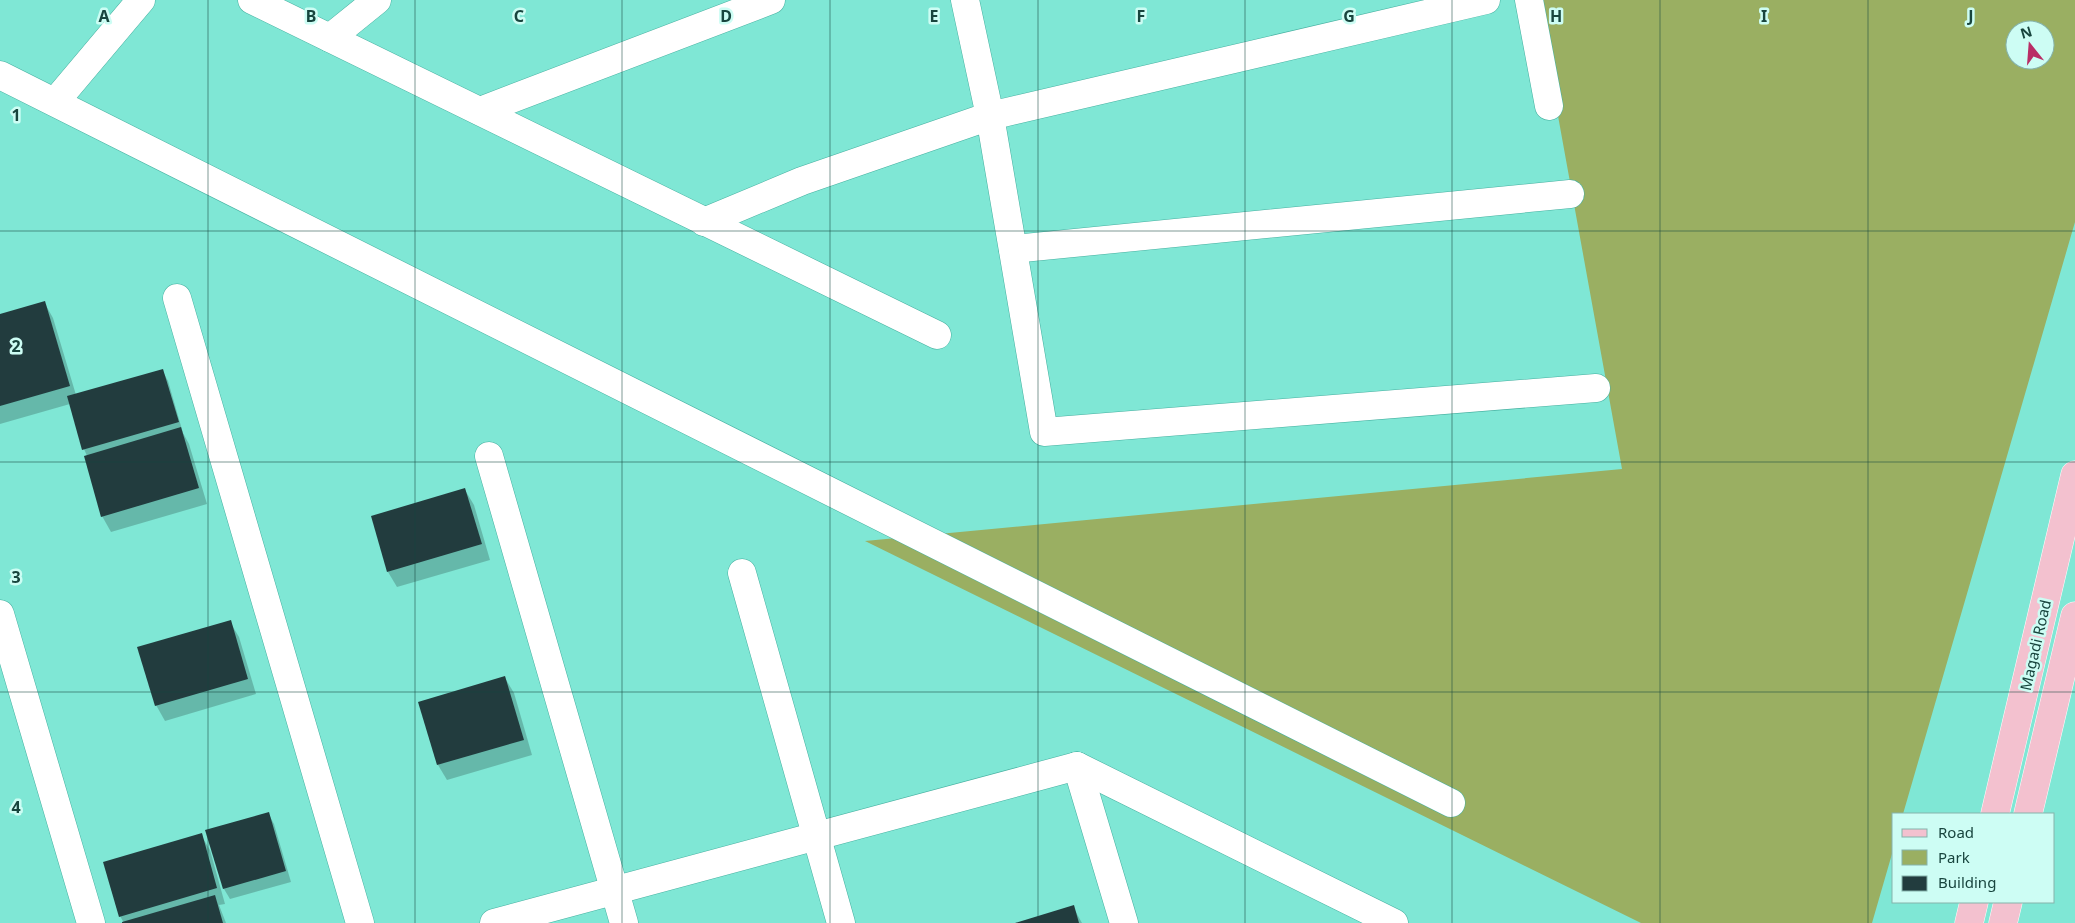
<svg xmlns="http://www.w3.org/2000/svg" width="2075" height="923" font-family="'Noto Sans',sans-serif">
	<rect width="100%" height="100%" fill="#7fe7d5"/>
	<path fill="#9aaf62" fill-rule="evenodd" d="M1537,0h538v222l-172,592h-9v33l-22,76h-231l-776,-382 757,-72zM2015,30h30v30h-30z"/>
	<g fill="#0003">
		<polygon points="44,302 53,318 76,395 162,370 168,381 183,433 189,444 207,504 111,532 102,516 87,456 84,449 70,404 0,424 0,315"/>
		<polygon points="465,490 474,505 490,560 397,587 388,572"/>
		<polygon points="230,622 239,637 256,694 165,721 156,705"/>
		<polygon points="505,678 514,693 532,755 447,780 438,765"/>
		<polygon points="268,813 274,824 291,882 230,899 224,889"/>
		<polygon points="201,835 210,850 225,904 219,905 226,923 124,923 120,916"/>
		<polygon points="1073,907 1082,923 1018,923"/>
	</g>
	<g fill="#223c3e">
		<polygon points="45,301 70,386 0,406 0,314"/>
		<polygon points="163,369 179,422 82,450 67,396"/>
		<polygon points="181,427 199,488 101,517 84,456"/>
		<polygon points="465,488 482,544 387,572 371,516"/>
		<polygon points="231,620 248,679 155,706 137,647"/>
		<polygon points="505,676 524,740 437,765 418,702"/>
		<polygon points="269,812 286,871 223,889 205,830"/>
		<polygon points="202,833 217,888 119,917 103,862"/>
		<polygon points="215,895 223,923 122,923 122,922"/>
		<polygon points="1074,905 1079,923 1015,923"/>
	</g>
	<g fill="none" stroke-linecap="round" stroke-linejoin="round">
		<g stroke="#45b0a0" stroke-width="29">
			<g id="minor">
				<polyline points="252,0 937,335"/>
				<polyline points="965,0 990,116 1486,0"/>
				<polyline points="1529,0 1549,106"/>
				<polyline points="330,38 377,0"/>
				<polyline points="0,75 1451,803"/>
				<polyline points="55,102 141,0"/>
				<polyline points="480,111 771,0"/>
				<polyline points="704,222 802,181 990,116 1044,432 1596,388"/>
				<polyline points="1013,249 1570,194"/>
				<polyline points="177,298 360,923"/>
				<polyline points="489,456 624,923"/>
				<polyline points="742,573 841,923"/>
				<polyline points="0,614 91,923"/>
				<polyline points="1077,766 1124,923"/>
				<polyline points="494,923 1077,766 1394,923"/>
			</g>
		</g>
		<g stroke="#fff" stroke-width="29">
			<g id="major">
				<polyline points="1995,814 2075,475"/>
				<polyline points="2028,814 2075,616"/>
				<polyline points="1969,923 1974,902"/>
				<polyline points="2003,923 2008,902"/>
			</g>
		</g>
		<use href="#minor" stroke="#fff" stroke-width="28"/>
		<use href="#major" stroke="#f3c1cf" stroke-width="28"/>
	</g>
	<path fill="none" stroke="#18453e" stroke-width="1" stroke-opacity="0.55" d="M208,0v923M415,0v923M622,0v923M830,0v923M1038,0v923M1245,0v923M1452,0v923M1660,0v923M1868,0v923M0,231h2075M0,462h2075M0,692h2075"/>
	<g text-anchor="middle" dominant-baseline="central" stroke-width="5" stroke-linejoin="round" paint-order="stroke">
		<g font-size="15" fill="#18453e" stroke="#cdfdf4">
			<text transform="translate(2035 645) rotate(-77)">Magadi Road</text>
		</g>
	</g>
	<g font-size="16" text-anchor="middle" font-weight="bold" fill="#18453e" stroke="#cdfdf4" stroke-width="5" stroke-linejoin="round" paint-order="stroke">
		<text x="104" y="22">A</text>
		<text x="311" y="22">B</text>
		<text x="519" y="22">C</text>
		<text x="726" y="22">D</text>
		<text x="934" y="22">E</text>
		<text x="1141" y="22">F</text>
		<text x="1349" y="22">G</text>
		<text x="1556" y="22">H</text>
		<text x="1764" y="22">I</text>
		<text x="1971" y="22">J</text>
		<text x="16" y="121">1</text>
		<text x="16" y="352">2</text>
		<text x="16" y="583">3</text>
		<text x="16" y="813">4</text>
	</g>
	<rect x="1892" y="813" width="162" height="90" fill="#cdfdf4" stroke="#85b3ab"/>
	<rect x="1902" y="829" width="25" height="8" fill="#f3c1cf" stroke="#85b3ab"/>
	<text x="1938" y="838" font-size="15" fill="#18453e">Road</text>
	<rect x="1902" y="850" width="25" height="15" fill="#9aaf62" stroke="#85b3ab"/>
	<text x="1938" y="863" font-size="15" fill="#18453e">Park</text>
	<rect x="1902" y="876" width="25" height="15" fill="#223c3e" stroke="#85b3ab"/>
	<text x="1938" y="888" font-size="15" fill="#18453e">Building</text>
	<g transform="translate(2030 45) rotate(343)"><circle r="24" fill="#cdfdf4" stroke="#85b3ab"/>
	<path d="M0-4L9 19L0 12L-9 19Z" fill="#b92d65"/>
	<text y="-8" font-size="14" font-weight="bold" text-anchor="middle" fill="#18453e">N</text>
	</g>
</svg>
